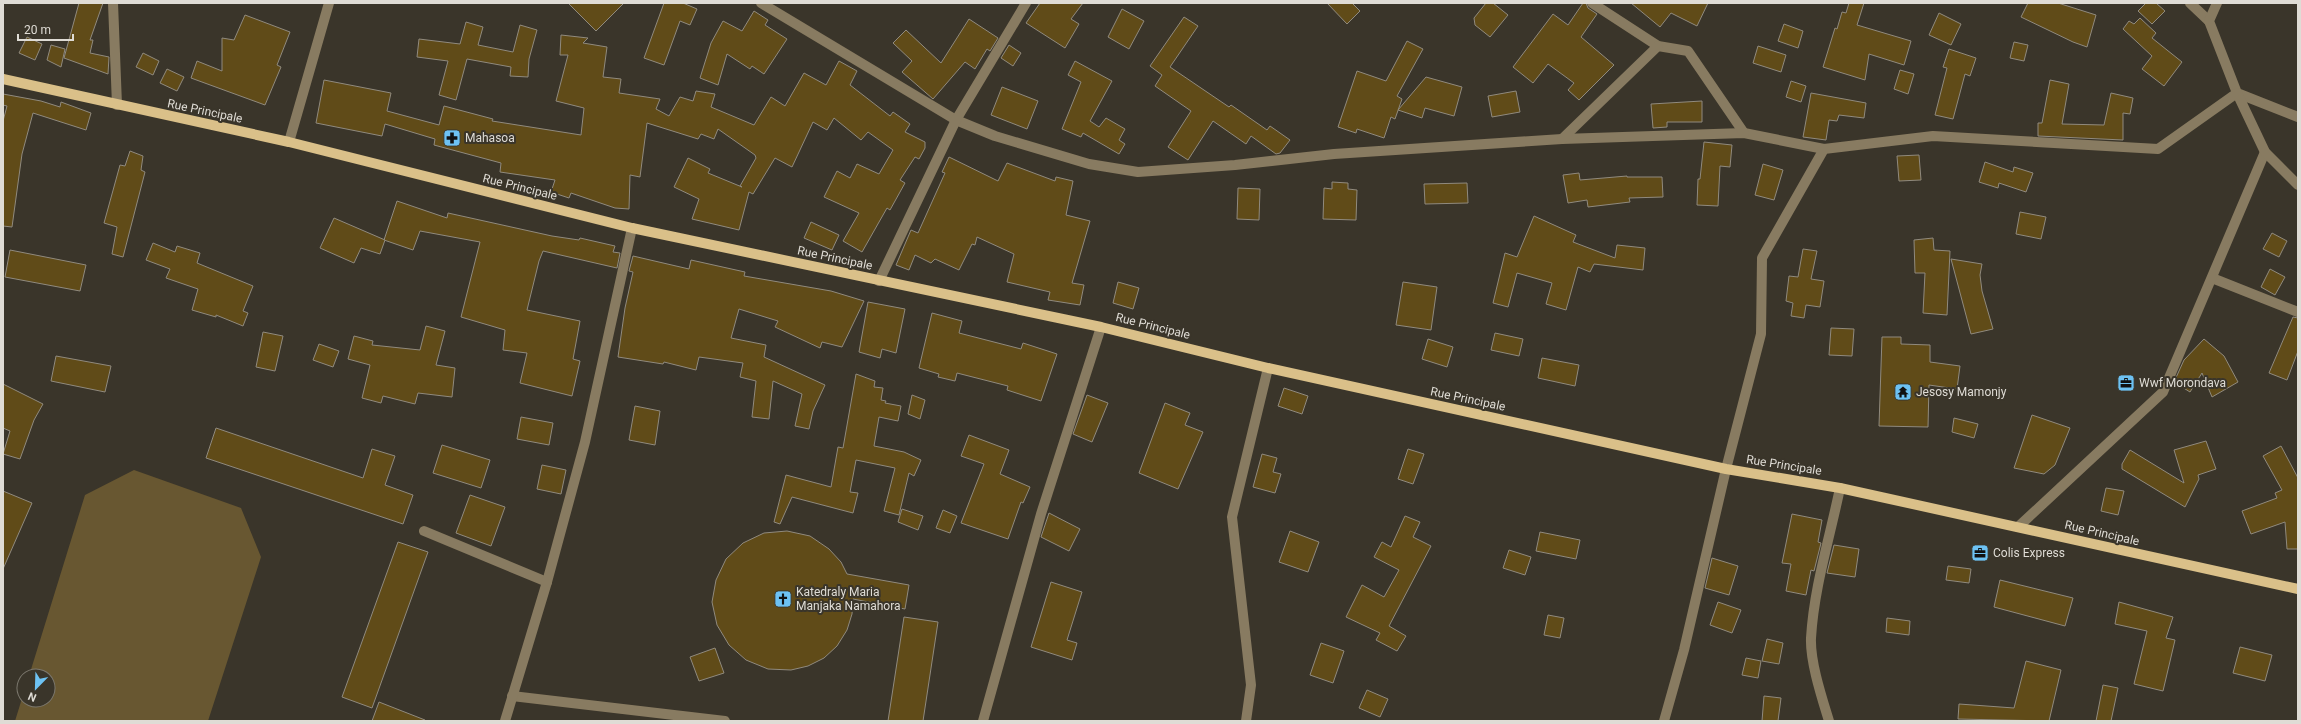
<svg xmlns="http://www.w3.org/2000/svg" width="2301" height="724" font-family="Roboto,sans-serif">
	<rect width="100%" height="100%" fill="#3a352a"/>
	<polygon fill="#685731" points="134,470 241,508 261,557 208,721 15,721 24,692 24,700 48,700 48,676 29,676 85,495"/>
	<g fill="#604b18" stroke="#908a7e">
		<polygon points="79,3 103,3 90,40 93,40 90,53 109,57 108,74 64,58"/>
		<polygon points="568,3 624,3 596,31"/>
		<polygon points="664,3 683,3 697,9 690,25 680,21 664,65 644,58"/>
		<polygon points="1040,3 1083,3 1071,19 1079,24 1065,48 1026,23"/>
		<polygon points="1327,3 1352,3 1360,11 1347,24"/>
		<polygon points="1486,3 1493,3 1508,15 1490,37 1475,25 1474,18"/>
		<polygon points="1583,3 1586,3 1588,8 1597,14 1581,37 1614,65 1579,100 1568,90 1574,83 1548,64 1533,83 1513,67 1553,14 1568,25"/>
		<polygon points="1631,3 1708,3 1697,26 1671,13 1660,27"/>
		<polygon points="1849,3 1864,3 1857,25 1911,41 1904,65 1869,54 1865,80 1823,67 1835,28 1837,29 1842,12 1846,13"/>
		<polygon points="2028,3 2058,3 2096,15 2087,47 2073,42 2021,17"/>
		<polygon points="2146,3 2156,3 2165,11 2152,24 2138,11"/>
		<polygon points="1122,9 1144,21 1129,49 1108,37"/>
		<polygon points="754,11 768,20 765,25 787,39 764,74 752,66 750,69 727,54 718,85 700,78 711,43 723,21 742,31"/>
		<polygon points="1939,13 1961,24 1951,45 1929,35"/>
		<polygon points="245,15 290,32 277,65 281,67 265,105 191,78 197,61 222,71 222,38 234,40"/>
		<polygon points="1184,17 1198,26 1170,67 1229,107 1231,105 1267,130 1270,126 1290,140 1280,153 1276,154 1251,136 1246,144 1213,121 1188,160 1168,147 1191,111 1155,86 1162,75 1150,66"/>
		<polygon points="2140,18 2156,33 2152,38 2182,62 2164,86 2142,69 2152,56 2123,29 2129,21 2134,24"/>
		<polygon points="969,19 998,38 990,51 987,49 975,69 965,62 933,99 902,72 912,61 893,43 906,30 941,63"/>
		<polygon points="466,22 483,27 478,45 513,52 520,25 537,30 529,59 528,77 510,76 511,67 467,59 456,100 439,95 448,61 417,57 419,39 460,44"/>
		<polygon points="1784,24 1803,31 1798,48 1778,41"/>
		<polygon points="561,35 588,38 583,43 607,47 603,77 621,79 619,93 660,99 656,109 669,116 680,97 693,101 696,91 715,94 711,107 754,125 771,97 785,106 804,73 826,85 839,61 857,71 850,85 890,116 893,112 910,124 905,132 925,142 925,148 919,159 915,157 900,180 905,183 890,210 887,208 862,252 843,241 859,213 824,197 837,171 850,178 857,164 879,174 893,150 868,132 861,140 834,118 827,130 813,122 792,167 775,158 753,194 749,192 739,230 692,219 699,199 674,187 688,158 710,169 708,173 742,187 740,186 756,158 755,155 718,129 714,139 701,134 698,139 647,123 640,177 630,175 629,209 615,208 571,193 569,198 551,192 555,180 500,172 501,163 434,145 435,139 385,124 382,136 316,123 324,80 391,93 387,111 439,125 444,106 493,119 492,121 581,135 584,108 556,101 568,55 560,55"/>
		<polygon points="27,37 42,44 35,60 19,53"/>
		<polygon points="1407,41 1423,49 1397,96 1402,99 1395,119 1391,117 1384,138 1357,129 1356,133 1338,127 1357,71 1386,81"/>
		<polygon points="2014,42 2028,45 2024,61 2010,58"/>
		<polygon points="51,45 65,49 61,67 47,60"/>
		<polygon points="1009,45 1021,53 1013,66 1001,58"/>
		<polygon points="1758,46 1786,55 1781,72 1753,63"/>
		<polygon points="1949,49 1976,58 1970,76 1965,74 1953,119 1935,115 1947,68 1943,67"/>
		<polygon points="143,53 159,61 153,75 136,67"/>
		<polygon points="1075,61 1112,81 1090,121 1099,127 1106,118 1125,129 1119,140 1125,144 1119,154 1083,133 1081,137 1062,129 1081,82 1068,75"/>
		<polygon points="167,69 184,77 177,91 160,83"/>
		<polygon points="1900,70 1914,74 1908,94 1894,89"/>
		<polygon points="1426,77 1462,87 1454,116 1425,108 1422,118 1398,110"/>
		<polygon points="2050,80 2069,84 2062,124 2104,125 2111,93 2133,98 2130,114 2123,113 2123,140 2038,136 2038,123 2042,123"/>
		<polygon points="1791,81 1806,86 1801,102 1786,97"/>
		<polygon points="1002,87 1038,101 1027,129 991,115"/>
		<polygon points="1516,91 1520,112 1492,117 1488,96"/>
		<polygon points="1811,93 1866,103 1864,118 1839,115 1837,121 1829,120 1826,140 1803,137"/>
		<polygon points="3,94 41,101 60,107 61,102 91,113 86,130 33,113 22,154 12,227 3,226 3,121 7,106 3,105"/>
		<polygon points="1702,101 1702,122 1667,122 1667,127 1653,128 1651,104"/>
		<polygon points="1704,142 1732,145 1730,167 1720,166 1718,206 1697,205 1698,179 1700,179"/>
		<polygon points="130,151 143,156 141,170 145,172 123,257 112,254 117,227 104,223 120,165 125,166"/>
		<polygon points="1919,155 1921,180 1899,181 1897,156"/>
		<polygon points="949,157 998,181 1007,163 1055,181 1056,177 1073,181 1066,215 1090,221 1072,283 1084,285 1080,305 1048,300 1050,292 1007,282 1014,254 977,237 975,245 972,244 959,270 935,259 931,263 915,255 909,270 896,265 911,230 918,233 945,173 942,172"/>
		<polygon points="1985,162 2013,172 2014,167 2033,173 2026,192 1999,183 1998,188 1979,182"/>
		<polygon points="1763,164 1783,170 1774,200 1755,195"/>
		<polygon points="1579,173 1580,180 1627,176 1627,177 1662,177 1663,197 1629,198 1630,202 1588,207 1587,200 1568,203 1563,175"/>
		<polygon points="1332,182 1348,183 1348,189 1357,190 1356,220 1323,219 1324,188 1332,189"/>
		<polygon points="1467,183 1468,203 1425,204 1424,184"/>
		<polygon points="1238,188 1260,189 1259,220 1237,219"/>
		<polygon points="397,201 447,218 448,213 552,236 579,240 580,238 615,246 613,252 620,253 617,268 543,251 539,261 527,310 580,321 573,359 580,361 572,396 520,383 527,353 503,350 505,330 461,317 480,242 420,231 413,250 384,240"/>
		<polygon points="2020,212 2046,217 2041,239 2016,234"/>
		<polygon points="1534,216 1576,235 1573,242 1615,258 1617,245 1645,248 1643,270 1594,264 1590,272 1578,267 1566,310 1546,304 1552,283 1517,273 1508,307 1493,303 1505,253 1517,257"/>
		<polygon points="334,218 385,240 380,254 361,248 354,263 320,248"/>
		<polygon points="811,222 839,235 832,250 804,238"/>
		<polygon points="2272,233 2287,241 2279,257 2263,249"/>
		<polygon points="1933,238 1934,250 1950,251 1947,315 1923,313 1925,273 1915,273 1914,240"/>
		<polygon points="153,243 175,252 177,246 200,253 197,263 253,286 243,311 248,313 243,326 216,315 216,317 192,310 198,289 166,278 170,269 146,260"/>
		<polygon points="1803,249 1817,251 1811,279 1824,281 1820,307 1806,305 1804,318 1791,316 1793,303 1786,301 1789,276 1798,277"/>
		<polygon points="10,250 86,265 80,291 5,277"/>
		<polygon points="633,256 689,269 691,260 745,272 744,276 831,291 864,301 842,347 822,342 820,348 775,327 778,321 739,309 731,338 766,345 764,357 825,385 813,411 809,429 795,426 802,394 773,381 769,419 752,417 756,381 740,377 743,363 699,357 696,370 664,362 663,364 618,357 625,308 633,272 629,271"/>
		<polygon points="1951,259 1982,264 1980,275 1982,291 1993,329 1971,334"/>
		<polygon points="2270,269 2285,277 2275,295 2261,287"/>
		<polygon points="1118,282 1139,288 1133,309 1113,303"/>
		<polygon points="1403,282 1437,287 1431,330 1396,325"/>
		<polygon points="868,302 905,309 896,353 882,349 880,358 859,352"/>
		<polygon points="932,313 962,321 959,333 1021,349 1023,343 1057,354 1041,401 1007,390 1008,386 957,373 955,381 938,377 939,374 919,368"/>
		<polygon points="2293,317 2298,318 2298,351 2287,380 2269,373"/>
		<polygon points="426,326 445,331 436,365 455,368 452,397 418,393 415,404 383,396 381,403 362,398 370,365 348,359 354,336 373,341 372,345 420,350"/>
		<polygon points="1831,328 1854,329 1852,356 1829,355"/>
		<polygon points="263,332 283,336 275,371 256,367"/>
		<polygon points="1495,333 1523,339 1519,356 1491,350"/>
		<polygon points="1882,337 1901,337 1901,344 1930,345 1930,362 1960,366 1957,389 1929,385 1928,427 1879,426"/>
		<polygon points="1428,339 1453,347 1447,367 1422,359"/>
		<polygon points="2204,339 2224,356 2238,382 2212,397 2202,373 2190,392 2174,382 2184,360"/>
		<polygon points="319,344 339,351 333,367 313,360"/>
		<polygon points="56,356 111,366 105,392 51,381"/>
		<polygon points="1542,358 1579,365 1575,386 1538,378"/>
		<polygon points="856,374 875,381 874,387 883,388 881,400 886,401 885,403 901,406 898,421 879,417 874,446 904,452 921,460 914,476 909,473 899,515 884,511 895,468 856,460 850,492 858,493 853,513 792,497 780,524 774,522 786,475 831,487 838,447 843,448"/>
		<polygon points="3,384 43,404 34,420 20,459 3,454 10,431 3,428"/>
		<polygon points="1284,388 1308,396 1302,414 1278,406"/>
		<polygon points="912,395 925,400 920,419 908,414"/>
		<polygon points="1087,395 1108,403 1092,442 1073,434"/>
		<polygon points="1165,403 1190,413 1185,425 1203,432 1178,489 1139,473"/>
		<polygon points="635,406 660,411 655,445 629,440"/>
		<polygon points="2032,415 2070,428 2055,465 2044,474 2014,468"/>
		<polygon points="521,417 553,423 549,445 517,439"/>
		<polygon points="1954,418 1978,424 1974,438 1952,432"/>
		<polygon points="216,428 363,478 372,449 395,456 385,485 413,495 403,524 206,458"/>
		<polygon points="969,435 1009,450 1000,474 1030,487 1023,503 1021,502 1008,539 961,523 984,464 961,456"/>
		<polygon points="2206,441 2216,469 2198,475 2199,479 2185,507 2122,469 2122,464 2130,450 2184,483 2174,450"/>
		<polygon points="442,445 490,460 481,488 433,473"/>
		<polygon points="2281,446 2298,478 2298,549 2287,549 2285,522 2251,534 2242,511 2277,498 2275,493 2282,490 2263,456"/>
		<polygon points="1408,449 1424,454 1413,484 1398,479"/>
		<polygon points="1262,454 1277,458 1273,472 1281,474 1275,493 1253,487"/>
		<polygon points="542,465 566,470 561,494 537,489"/>
		<polygon points="2106,488 2124,491 2118,515 2101,511"/>
		<polygon points="3,491 32,503 3,569"/>
		<polygon points="470,495 505,507 491,546 456,533"/>
		<polygon points="902,509 923,516 918,530 898,522"/>
		<polygon points="943,510 957,516 950,533 936,528"/>
		<polygon points="1049,513 1080,529 1069,551 1041,537"/>
		<polygon points="1792,514 1822,520 1818,542 1821,543 1814,571 1811,570 1806,595 1786,591 1791,564 1782,563"/>
		<polygon points="1405,516 1420,522 1413,537 1431,546 1389,626 1406,636 1397,651 1376,640 1380,633 1346,617 1362,585 1384,597 1399,570 1374,557 1382,542 1391,547"/>
		<polygon points="787,531 810,536 829,549 841,562 847,574 909,585 905,609 853,599 852,614 847,630 837,646 824,658 808,666 791,670 768,669 746,660 729,645 717,625 712,602 716,580 726,559 743,543 764,533"/>
		<polygon points="1290,531 1319,542 1308,572 1279,562"/>
		<polygon points="1540,532 1580,540 1576,559 1536,551"/>
		<polygon points="398,542 428,552 372,708 342,697"/>
		<polygon points="1834,545 1859,549 1855,577 1827,573"/>
		<polygon points="1509,550 1531,557 1525,575 1503,568"/>
		<polygon points="1712,558 1738,566 1729,595 1705,588"/>
		<polygon points="1948,566 1971,569 1969,583 1946,580"/>
		<polygon points="2000,580 2073,598 2065,626 1994,607"/>
		<polygon points="1051,582 1082,592 1067,640 1077,643 1072,660 1031,647"/>
		<polygon points="1718,602 1741,610 1732,633 1710,625"/>
		<polygon points="2119,602 2173,617 2166,638 2175,640 2163,691 2134,684 2147,631 2115,624"/>
		<polygon points="1548,615 1564,618 1560,638 1544,635"/>
		<polygon points="904,617 938,622 923,721 888,721"/>
		<polygon points="1887,618 1910,621 1909,635 1886,632"/>
		<polygon points="1767,639 1783,643 1779,664 1762,661"/>
		<polygon points="1321,643 1344,651 1333,683 1310,675"/>
		<polygon points="2240,647 2272,655 2265,681 2233,673"/>
		<polygon points="715,648 724,673 699,681 690,657"/>
		<polygon points="1746,658 1761,661 1758,678 1742,675"/>
		<polygon points="2026,661 2061,670 2049,721 1958,719 1959,704 2014,708"/>
		<polygon points="2103,685 2118,688 2111,721 2096,721"/>
		<polygon points="1367,690 1388,699 1380,717 1359,708"/>
		<polygon points="1764,696 1781,698 1778,721 1762,721"/>
		<polygon points="379,702 425,720 424,721 372,721"/>
	</g>
	<g fill="none" stroke-linecap="round" stroke-linejoin="round">
		<g stroke="#887b61" stroke-width="10">
			<polyline points="113,3 117,105"/>
			<polyline points="761,3 956,120 995,136 1089,164 1138,172 1235,165 1334,154 1562,139 1744,133 1824,149"/>
			<polyline points="1592,3 1658,46 1688,51 1744,133"/>
			<polyline points="2190,3 2209,21"/>
			<polyline points="2217,3 2209,21 2237,93 2298,117"/>
			<polyline points="1562,139 1658,46"/>
			<polyline points="289,142 329,3"/>
			<polyline points="2212,278 2298,312"/>
			<polyline points="879,281 956,120 1026,3"/>
			<polyline points="2018,527 2163,392 2265,152"/>
			<polyline points="424,531 547,582"/>
			<polyline points="512,696 725,721"/>
			<polyline points="505,721 547,582 585,442 632,228"/>
			<polyline points="983,721 1041,514 1101,327"/>
			<polyline points="1246,721 1251,685 1232,517 1268,368"/>
			<polyline points="1664,721 1684,650 1726,469 1761,334 1762,258 1824,149 1933,136 2158,149 2237,93 2265,152 2298,185"/>
			<path d="M1829,721c-7,-23 -19,-59 -18,-83 3,-51 19,-101 29,-150"/>
		</g>
		<polyline stroke="#dac089" stroke-width="10" points="3,79 289,142 632,228 1101,327 1268,368 1726,469 1840,488 2298,589"/>
	</g>
	<defs>
		<g id="pharmacy-square" transform="scale(0.9)"><rect x="-9" y="-9" width="18" height="18" rx="4" fill="#6dc2f3" stroke="#3a352a"/><path d="M-2-6h4v4h4v4h-4v4h-4v-4h-4v-4h4Z" fill="#111"/></g>
		<g id="office-square" transform="scale(0.9)"><rect x="-9" y="-9" width="18" height="18" rx="4" fill="#6dc2f3" stroke="#3a352a"/><path d="M-6-3h4V-5.5h4V-3h4V5H-6ZM-1-4.5V-3h2v-1.5ZM-6 0V1H6V0Z" fill="#111"/></g>
		<g id="temple-square" transform="scale(0.9)"><rect x="-9" y="-9" width="18" height="18" rx="4" fill="#6dc2f3" stroke="#3a352a"/><path d="M0-6L5-2H3V0L6.5 2.5H4V6H1.5V3h-3V6H-4V2.5H-6.5L-3 0V-2H-5Z" fill="#111"/></g>
		<g id="church-square" transform="scale(0.9)"><rect x="-9" y="-9" width="18" height="18" rx="4" fill="#6dc2f3" stroke="#3a352a"/><path d="M-1.2-6h2.4v3.5h3.3v2.4h-3.3V6h-2.4V-.1h-3.3v-2.4h3.3Z" fill="#111"/></g>
	</defs>
	<g fill-rule="evenodd">
		<use href="#pharmacy-square" x="452" y="138"/>
		<use href="#office-square" x="2126" y="383"/>
		<use href="#temple-square" x="1903" y="392"/>
		<use href="#office-square" x="1980" y="553"/>
		<use href="#church-square" x="783" y="599"/>
	</g>
	<g text-anchor="middle" dominant-baseline="central" stroke-width="4" stroke-linejoin="round" paint-order="stroke">
		<g font-size="12" fill="#dfdcd5" stroke="#3a352a">
			<text transform="translate(205 111) rotate(12)">Rue Principale</text>
			<text transform="translate(520 187) rotate(14)">Rue Principale</text>
			<text transform="translate(835 258) rotate(12)">Rue Principale</text>
			<text transform="translate(1153 326) rotate(14)">Rue Principale</text>
			<text transform="translate(1468 399) rotate(12)">Rue Principale</text>
			<text transform="translate(1784 465) rotate(9)">Rue Principale</text>
			<text transform="translate(2102 533) rotate(13)">Rue Principale</text>
		</g>
		<g font-size="12" fill="#dfdcd5" stroke="#3a352a" text-anchor="start">
			<text x="465" y="138">Mahasoa</text>
			<text x="2139" y="383">Wwf Morondava</text>
			<text x="1916" y="392">Jesosy Mamonjy</text>
			<text x="1993" y="553">Colis Express</text>
			<text x="796" y="592">Katedraly Maria<tspan x="796" dy="14">Manjaka Namahora</tspan></text>
		</g>
	</g>
	<rect width="2301" height="724" fill="none" stroke="#dfdcd5" stroke-width="8"/>
	<g transform="translate(36 688) rotate(203)"><circle r="19" fill="#3a352a" stroke="#7c786e"/>
	<path d="M0-3L7 15L0 10L-7 15Z" fill="#6dc2f3"/>
	<text y="-6" font-size="11" font-weight="bold" text-anchor="middle" fill="#dfdcd5">N</text>
	</g>
	<path d="M18 34v6h55v-6" fill="none" stroke="#dfdcd5" stroke-width="2"/>
	<text x="24" y="34" font-size="12" fill="#dfdcd5" stroke="#3a352a" stroke-width="3" paint-order="stroke">20 m</text>
</svg>
